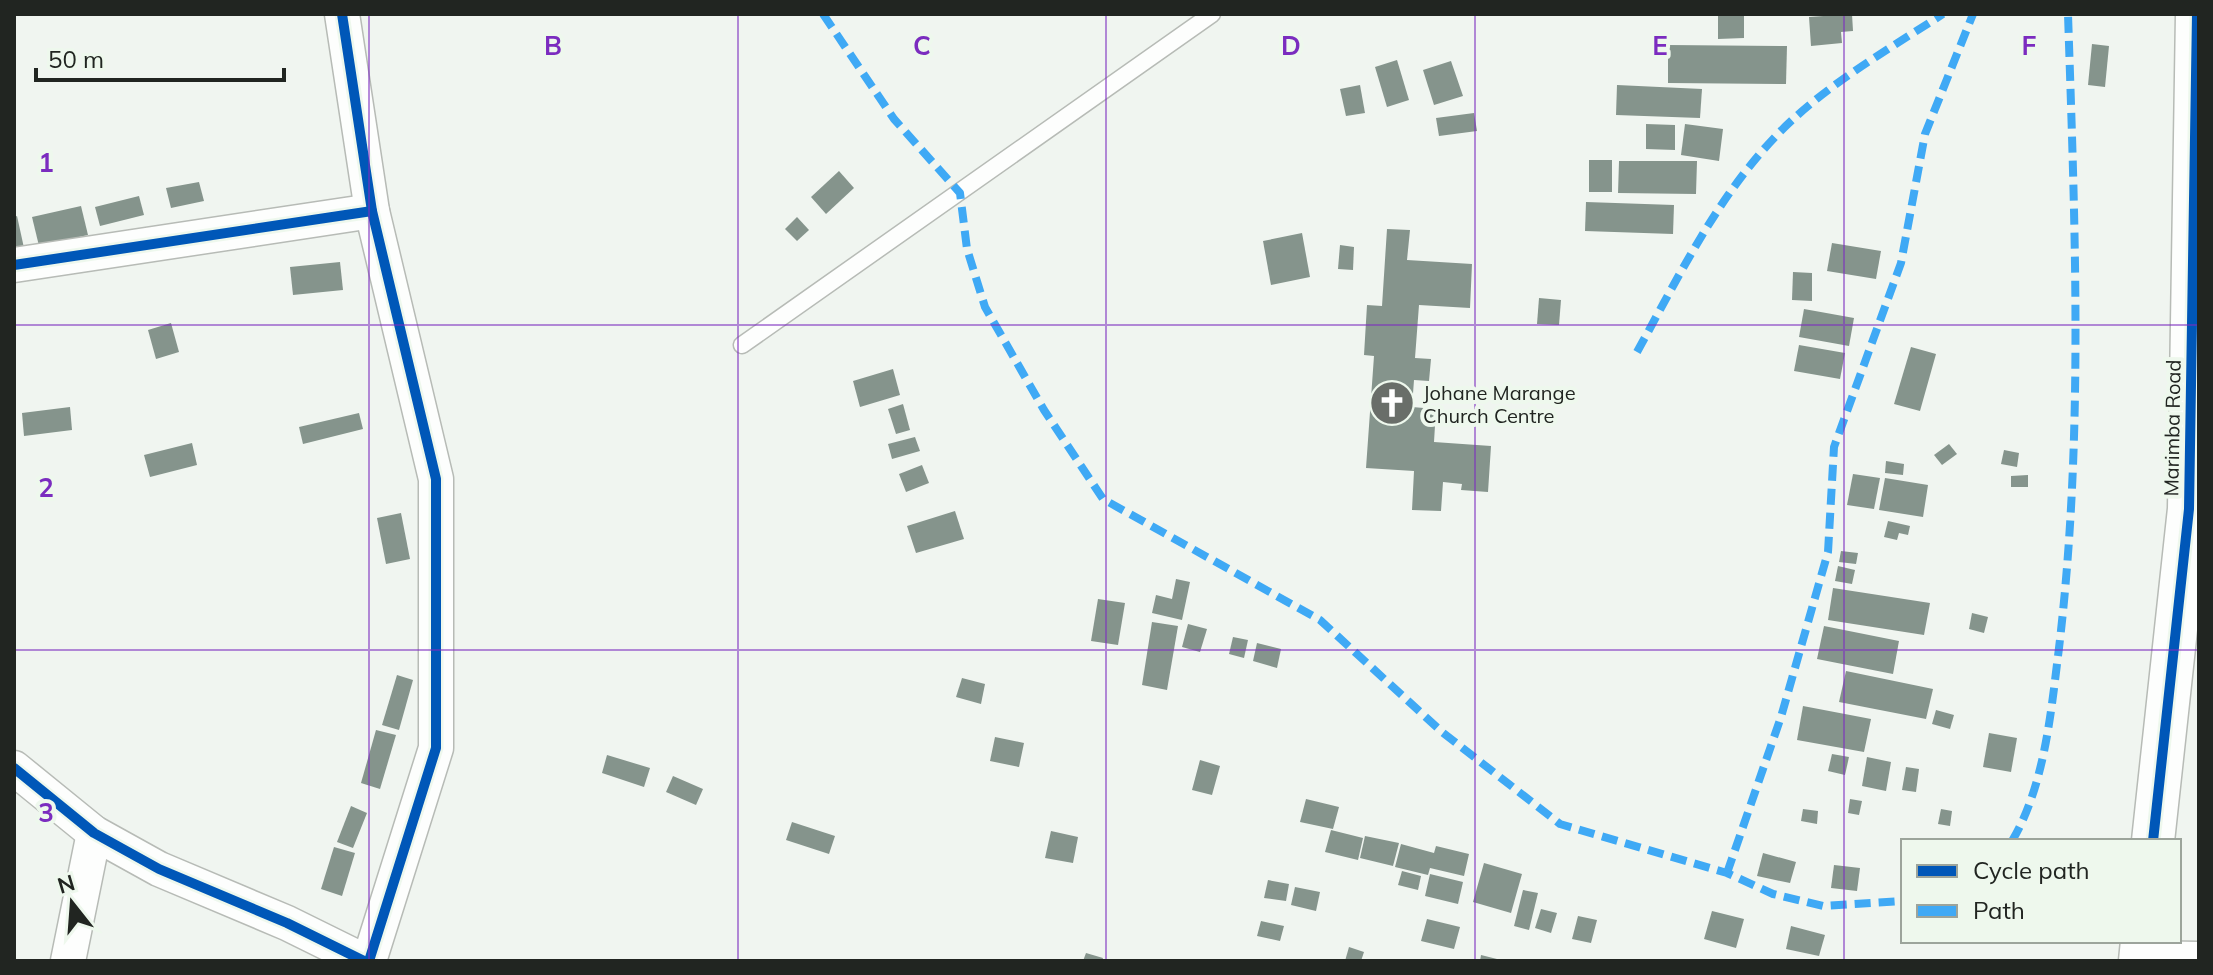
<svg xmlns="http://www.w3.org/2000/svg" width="2213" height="975" font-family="Mulish,sans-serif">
	<rect width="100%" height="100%" fill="#f0f5f0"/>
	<g fill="#85948c">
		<polygon points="1718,14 1744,14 1744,38 1718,39"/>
		<polygon points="1852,14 1853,31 1841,32 1842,43 1811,46 1809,17"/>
		<polygon points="2092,44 2109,46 2105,87 2088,85"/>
		<polygon points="1668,45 1787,46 1786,84 1668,83"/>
		<polygon points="1397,60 1409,100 1387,107 1375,67"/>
		<polygon points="1451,61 1463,96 1434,105 1423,70"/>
		<polygon points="1360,85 1365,113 1346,116 1340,89"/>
		<polygon points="1617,85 1702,89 1700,118 1616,115"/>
		<polygon points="1474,113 1477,131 1439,136 1436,118"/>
		<polygon points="1646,124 1675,125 1675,150 1646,149"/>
		<polygon points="1685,124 1723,129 1719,161 1681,155"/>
		<rect x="1589" y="160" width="23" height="32"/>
		<polygon points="1619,161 1697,161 1696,194 1618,193"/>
		<polygon points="839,171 854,188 826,214 811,197"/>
		<polygon points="199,182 204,201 171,208 166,188"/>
		<polygon points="139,196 144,215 100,226 95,207"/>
		<polygon points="1586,202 1674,205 1673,234 1585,231"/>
		<polygon points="81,206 88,235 39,246 32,217"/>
		<polygon points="17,216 24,248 14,251 14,217"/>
		<polygon points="797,217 809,230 797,241 785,229"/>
		<polygon points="1387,229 1410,230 1407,260 1472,264 1470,308 1419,305 1415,358 1431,359 1429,381 1414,380 1412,407 1436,409 1434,442 1491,446 1488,492 1461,490 1462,484 1443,482 1441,511 1412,510 1414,471 1366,468 1374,356 1364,355 1367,305 1382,306"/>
		<polygon points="1302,233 1310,277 1271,285 1263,241"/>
		<polygon points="1832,243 1881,251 1876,279 1827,271"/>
		<polygon points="1340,245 1354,247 1353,270 1338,269"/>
		<polygon points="340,262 343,290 293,295 290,267"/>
		<polygon points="1793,272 1812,273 1812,301 1792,300"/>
		<polygon points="1539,298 1561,300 1559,325 1537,324"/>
		<polygon points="1804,309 1854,318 1849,346 1799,337"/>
		<polygon points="171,323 179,352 156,359 148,330"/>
		<polygon points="1799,345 1845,353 1840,379 1794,371"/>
		<polygon points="1911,347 1936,354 1920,411 1894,404"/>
		<polygon points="893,369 900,395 860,407 853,381"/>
		<polygon points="903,404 910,430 896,434 888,409"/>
		<polygon points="70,407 72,430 24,436 22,413"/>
		<polygon points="359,413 363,429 303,444 299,427"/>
		<polygon points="915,437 920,451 892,459 888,444"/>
		<polygon points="192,443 197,465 150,477 144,455"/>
		<polygon points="1949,444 1957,454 1942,465 1934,455"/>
		<polygon points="2004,450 2019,453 2017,467 2001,464"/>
		<polygon points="1886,461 1904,464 1903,475 1885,473"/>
		<polygon points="922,465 929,483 906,492 899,474"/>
		<polygon points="1853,474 1880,478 1874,509 1847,505"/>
		<polygon points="2028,475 2028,487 2011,487 2011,476"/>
		<polygon points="1885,478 1928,485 1923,517 1879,510"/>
		<polygon points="955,511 964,539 916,553 907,526"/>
		<polygon points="401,513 410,559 386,564 377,518"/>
		<polygon points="1888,521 1910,526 1908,535 1899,533 1897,540 1884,537"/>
		<polygon points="1841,551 1858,553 1856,564 1839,562"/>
		<polygon points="1838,566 1855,570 1852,584 1835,581"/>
		<polygon points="1176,579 1190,582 1182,620 1152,613 1156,595 1172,599"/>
		<polygon points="1833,588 1930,603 1924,635 1828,620"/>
		<polygon points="1098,599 1125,603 1118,645 1091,641"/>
		<polygon points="1972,613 1988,617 1984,633 1969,629"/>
		<polygon points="1152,622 1178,626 1167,690 1142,685"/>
		<polygon points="1188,624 1207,629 1200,652 1182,647"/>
		<polygon points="1824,626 1899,641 1893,674 1817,659"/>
		<polygon points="1233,637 1248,640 1244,658 1229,654"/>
		<polygon points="1257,643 1281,649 1277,668 1253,661"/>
		<polygon points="1846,671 1933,689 1926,719 1839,702"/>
		<polygon points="397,675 413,680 399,730 382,725"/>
		<polygon points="962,678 985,684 981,704 956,697"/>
		<polygon points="1803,706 1871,719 1864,752 1797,740"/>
		<polygon points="1936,710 1954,715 1950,729 1932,724"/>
		<polygon points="376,730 396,735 380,789 361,783"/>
		<polygon points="1989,733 2017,738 2011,772 1983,767"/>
		<polygon points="995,737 1024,743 1019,767 990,761"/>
		<polygon points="1832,754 1849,757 1845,775 1828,771"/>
		<polygon points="607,755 650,768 644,787 602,773"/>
		<polygon points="1867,757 1891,762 1886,791 1862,786"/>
		<polygon points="1200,760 1220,766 1212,795 1192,790"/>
		<polygon points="1906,767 1919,769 1916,792 1902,790"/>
		<polygon points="673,776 703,789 696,805 666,792"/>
		<polygon points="1306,799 1339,807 1333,829 1300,822"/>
		<polygon points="1850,799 1862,801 1859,815 1848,813"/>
		<polygon points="351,806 367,813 353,848 337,842"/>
		<polygon points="1803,809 1818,811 1817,824 1801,821"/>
		<polygon points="1941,809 1952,811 1950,826 1938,824"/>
		<polygon points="792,822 835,836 829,854 786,840"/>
		<polygon points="1331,830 1363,838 1358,860 1325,852"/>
		<polygon points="1051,831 1078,837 1073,863 1045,858"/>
		<polygon points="1365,836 1399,843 1393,866 1360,858"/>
		<polygon points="1401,844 1434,853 1436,846 1469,854 1464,876 1430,868 1428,875 1395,867"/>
		<polygon points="334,847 355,853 342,896 321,889"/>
		<polygon points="1763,853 1796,862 1790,883 1757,876"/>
		<polygon points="1484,863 1522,874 1511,913 1473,902"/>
		<polygon points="1834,865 1860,868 1857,891 1831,888"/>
		<polygon points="1402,871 1421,876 1418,890 1398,885"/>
		<polygon points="1430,874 1463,882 1458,904 1425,896"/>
		<polygon points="1268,880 1289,884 1286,901 1264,898"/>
		<polygon points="1295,887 1320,892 1316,911 1291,905"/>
		<polygon points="1523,890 1538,893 1529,930 1514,926"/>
		<polygon points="1541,909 1557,913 1551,933 1535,928"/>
		<polygon points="1712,911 1744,919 1736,948 1704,939"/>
		<polygon points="1578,916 1597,920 1591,943 1572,939"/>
		<polygon points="1427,919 1460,927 1454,949 1421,941"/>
		<polygon points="1261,921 1284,926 1280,941 1257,936"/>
		<polygon points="1791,926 1825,935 1819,956 1786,949"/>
		<polygon points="1349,947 1364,952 1361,961 1345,961"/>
		<polygon points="1086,953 1103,958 1102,961 1083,961"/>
		<polygon points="1481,955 1501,960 1501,961 1480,961"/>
	</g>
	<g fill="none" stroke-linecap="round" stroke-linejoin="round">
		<g stroke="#b7bbb6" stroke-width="19">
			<polyline id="service" points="742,345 1212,14"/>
		</g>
		<g stroke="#b7bbb6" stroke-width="37">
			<g id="minor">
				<polyline points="342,14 372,211 436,479 436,748 369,961"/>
				<polyline points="14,265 372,211"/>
				<polyline points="14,768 94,833 159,869 287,923 364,961"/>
				<polyline points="2140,958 2199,959"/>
				<polyline points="68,961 94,833"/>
			</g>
		</g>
		<g stroke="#b7bbb6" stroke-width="45">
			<g id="tertiary">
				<polyline points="2153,841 2189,509 2197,14"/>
				<polyline points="2140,961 2142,941"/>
			</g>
		</g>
		<use href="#service" stroke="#fdfefd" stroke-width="16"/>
		<use href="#minor" stroke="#fdfefd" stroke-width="34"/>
		<use href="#tertiary" stroke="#fdfefd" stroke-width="42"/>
		<g stroke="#3fa9f5" stroke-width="8" stroke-dasharray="16 8" stroke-linecap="butt">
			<polyline points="823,14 894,119 960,193 967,249 985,307 1044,410 1103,499 1320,620 1442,732 1560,824 1727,873 1773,894 1823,906 1903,901"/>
			<path d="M1637,352c41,-74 79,-153 138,-215 47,-50 111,-86 168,-123"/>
			<path d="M2012,841c33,-56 39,-130 47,-193 25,-211 16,-422 9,-634"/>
			<polyline points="1727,873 1781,717 1828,552 1834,447 1901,263 1925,134 1973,14"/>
		</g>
		<g stroke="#eef8ed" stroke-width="15">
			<g id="cycleway">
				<polyline points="342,14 372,211 436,479 436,748 369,961"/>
				<polyline points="14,265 372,211"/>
				<polyline points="14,768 94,833 159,869 287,923 364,961"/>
				<polyline points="2153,841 2189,509 2197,14"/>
			</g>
		</g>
		<use href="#cycleway" stroke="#0057b8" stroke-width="10"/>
	</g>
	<path fill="none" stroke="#7b2cbf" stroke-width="2" stroke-opacity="0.55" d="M369,14v947M738,14v947M1106,14v947M1475,14v947M1844,14v947M14,325h2185M14,650h2185"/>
	<defs>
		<g id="church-disc" transform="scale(2.3)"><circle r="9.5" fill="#696e69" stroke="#eef8ed"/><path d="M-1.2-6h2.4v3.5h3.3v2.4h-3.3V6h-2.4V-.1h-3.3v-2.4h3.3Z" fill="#fff"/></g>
	</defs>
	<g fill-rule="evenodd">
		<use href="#church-disc" x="1392" y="403"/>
	</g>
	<g text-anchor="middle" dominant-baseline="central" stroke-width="8" stroke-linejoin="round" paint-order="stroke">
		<g font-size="20" fill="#212521" stroke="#eef8ed" text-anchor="start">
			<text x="1423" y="392">Johane Marange<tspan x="1423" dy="23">Church Centre</tspan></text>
		</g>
		<g font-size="20" fill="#212521" stroke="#eef8ed">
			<text transform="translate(2172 428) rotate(-89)">Marimba Road</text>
		</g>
	</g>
	<g font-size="26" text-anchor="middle" font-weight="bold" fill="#7b2cbf" stroke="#eef8ed" stroke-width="8" stroke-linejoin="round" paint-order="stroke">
		<text x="553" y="55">B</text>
		<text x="922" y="55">C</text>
		<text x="1291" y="55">D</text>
		<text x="1660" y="55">E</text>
		<text x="2029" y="55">F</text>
		<text x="46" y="172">1</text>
		<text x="46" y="497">2</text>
		<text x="46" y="822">3</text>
	</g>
	<rect width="2213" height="975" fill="none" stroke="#212521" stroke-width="32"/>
	<rect x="1901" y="839" width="280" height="104" fill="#eef8ed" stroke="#9ca49b" stroke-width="2"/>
	<rect x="1917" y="865" width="40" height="12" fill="#0057b8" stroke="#9ca49b" stroke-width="2"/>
	<text x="1973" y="879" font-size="24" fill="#212521">Cycle path</text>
	<rect x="1917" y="905" width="40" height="12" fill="#3fa9f5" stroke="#9ca49b" stroke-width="2"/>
	<text x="1973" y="919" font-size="24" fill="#212521">Path</text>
	<g transform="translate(72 903) rotate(343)" stroke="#eef8ed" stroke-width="6" paint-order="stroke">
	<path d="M0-6L14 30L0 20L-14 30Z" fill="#212521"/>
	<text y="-12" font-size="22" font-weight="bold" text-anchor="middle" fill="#212521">N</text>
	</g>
	<path d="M36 68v12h248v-12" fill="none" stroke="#212521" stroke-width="4"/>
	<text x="48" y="68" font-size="24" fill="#212521" stroke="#eef8ed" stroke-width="6" paint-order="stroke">50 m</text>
</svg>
